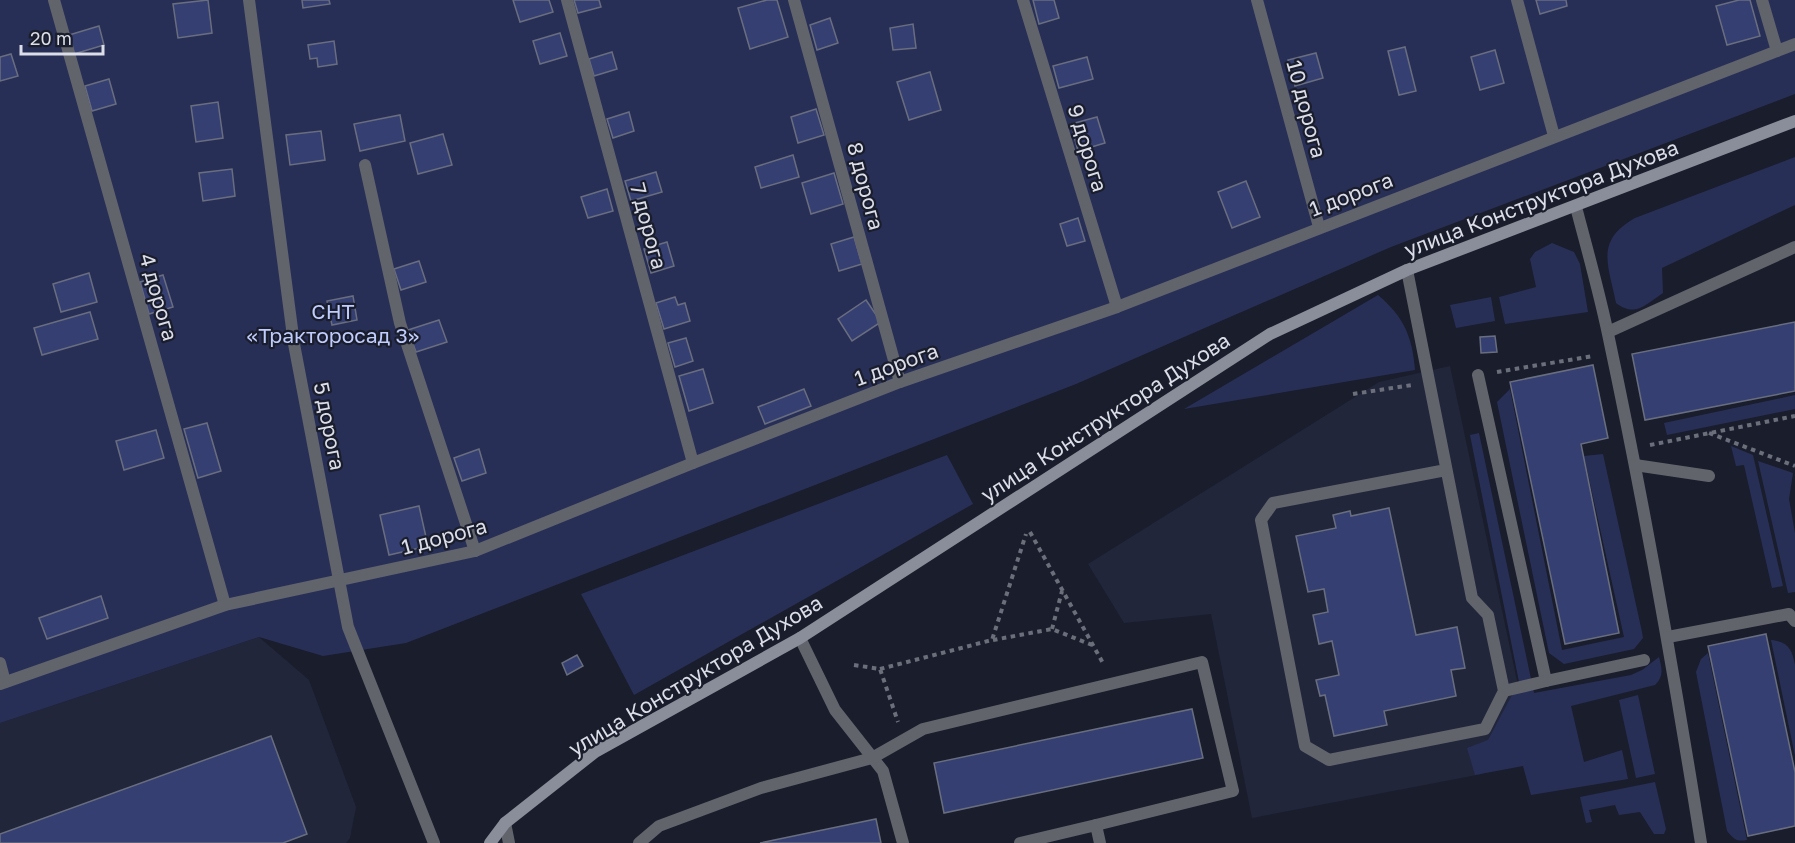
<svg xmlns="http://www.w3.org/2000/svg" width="1795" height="843" font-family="'Golos Text',sans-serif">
	<rect width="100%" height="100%" fill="#1a1d2b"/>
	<g fill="#21263a">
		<polygon points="1450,366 1527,728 1482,774 1252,818 1211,614 1124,623 1088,564 1379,382"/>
		<polygon points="259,637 309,680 356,807 350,838 346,843 0,843 0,723"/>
	</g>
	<g fill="#282f56">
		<polygon points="0,0 1795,0 1795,94 1391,247 1076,384 406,643 323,656 259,637 0,723"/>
		<path d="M1795,157v48l-133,63 1,25c-17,11 -27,25 -47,10 -7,-37 -22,-62 19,-85z"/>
		<polygon points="1552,243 1574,252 1580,264 1588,312 1505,324 1499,297 1536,287 1530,259 1535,252"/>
		<path d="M1378,295c26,22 34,41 37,75l-231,39z"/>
		<polygon points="1491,297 1495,321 1456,328 1450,305"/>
		<polygon points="1510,389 1562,650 1624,637 1584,456 1603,454 1642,632 1643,638 1634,649 1564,664 1549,653 1497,402"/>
		<polygon points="1795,395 1795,409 1667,435 1664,423"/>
		<path d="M1479,433l55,260 97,-18 11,-5 17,-13c3,12 5,19 -4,28l-84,21 13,56 38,-12 6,29 -97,16 -8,-29 -48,9 -8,-27 21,-8 31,-58 -49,-247z"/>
		<polygon points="1731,446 1753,455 1783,586 1772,588 1744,465 1736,466"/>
		<polygon points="947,455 973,504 634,695 581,594"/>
		<polygon points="1758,461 1793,473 1789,499 1795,533 1795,592 1788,593"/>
		<path d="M1771,640c17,2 21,9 24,25v91z"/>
		<path d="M1708,653l39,187c-11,2 -13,-1 -20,-9l-31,-159 5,-13z"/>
		<polygon points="1638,695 1655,774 1636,778 1619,700"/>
		<polygon points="1655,782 1666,829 1664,834 1654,834 1640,812 1619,815 1615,805 1589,810 1592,822 1586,823 1580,797"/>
	</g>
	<g fill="#353f72" stroke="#696e7f" stroke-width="1.5">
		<polygon points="208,0 212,33 178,38 173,4"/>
		<polygon points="302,0 329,0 330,4 303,8"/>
		<polygon points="513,0 549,0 553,12 520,22"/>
		<polygon points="574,0 599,0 601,7 578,13"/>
		<polygon points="767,0 777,0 788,37 750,49 738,8"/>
		<polygon points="1033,0 1054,0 1059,18 1039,24"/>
		<polygon points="1536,0 1566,0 1567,6 1540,14"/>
		<polygon points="1739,0 1750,0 1760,36 1727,45 1716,6"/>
		<polygon points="830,18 838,43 817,50 810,25"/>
		<polygon points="913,24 916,48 893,50 890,28"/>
		<polygon points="99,26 104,45 74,54 69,35"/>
		<polygon points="560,33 567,56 540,64 533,41"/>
		<polygon points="334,41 337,64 318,67 317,58 310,59 308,45"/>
		<polygon points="1405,47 1416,91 1399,95 1388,51"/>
		<polygon points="1495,50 1504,83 1480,90 1471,57"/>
		<polygon points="612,52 617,69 594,76 589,59"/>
		<polygon points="1316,53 1323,78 1295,86 1288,60"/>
		<polygon points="11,54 18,76 0,81 0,57"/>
		<polygon points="1087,57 1093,79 1059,88 1053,66"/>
		<polygon points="930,72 941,110 909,120 897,82"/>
		<polygon points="109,79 116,104 92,111 85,86"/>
		<polygon points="218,102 223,138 196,142 191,106"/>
		<polygon points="816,109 824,135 798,143 791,117"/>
		<polygon points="629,112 634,131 613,138 607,119"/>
		<polygon points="400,115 405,141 360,151 354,124"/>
		<polygon points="1097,117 1105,143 1078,151 1071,124"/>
		<polygon points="321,131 325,160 290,165 286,135"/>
		<polygon points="443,134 452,165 418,174 410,143"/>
		<polygon points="793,155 799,177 761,188 755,167"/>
		<polygon points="232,169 235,196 203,201 199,173"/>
		<polygon points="656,172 662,192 631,201 625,181"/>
		<polygon points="834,173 843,204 811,214 802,183"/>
		<polygon points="1246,181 1260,217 1232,228 1218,192"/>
		<polygon points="607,189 613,211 588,218 581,197"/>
		<polygon points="1078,218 1085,241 1067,246 1060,224"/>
		<polygon points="854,237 862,264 839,271 831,244"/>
		<polygon points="667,242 674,266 651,273 644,249"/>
		<polygon points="419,261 426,282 401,290 394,269"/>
		<polygon points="89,273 97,302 61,312 53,284"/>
		<polygon points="163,275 173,307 149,314 140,282"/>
		<polygon points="353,296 357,320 332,325 327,301"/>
		<polygon points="675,297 678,305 685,303 690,321 664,329 656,303"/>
		<polygon points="866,300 881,322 852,341 838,319"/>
		<polygon points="90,312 98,339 42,355 34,328"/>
		<polygon points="439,320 447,342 416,352 408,330"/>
		<polygon points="1795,322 1795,391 1645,420 1632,354"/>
		<polygon points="1495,336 1497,352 1481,353 1480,337"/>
		<polygon points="686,338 693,361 675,367 668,343"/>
		<polygon points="1593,365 1608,438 1581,444 1619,633 1565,644 1510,382"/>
		<polygon points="703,369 713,403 689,411 679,376"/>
		<polygon points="804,389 811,406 765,424 758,407"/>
		<polygon points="207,423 221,471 198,478 184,429"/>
		<polygon points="156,430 164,458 124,470 116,441"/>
		<polygon points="479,449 486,473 462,481 454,458"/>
		<polygon points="419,506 428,546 389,555 380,515"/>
		<polygon points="1389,508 1416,635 1457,627 1465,668 1451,670 1456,696 1384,711 1387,725 1334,736 1325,695 1320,696 1316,680 1339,675 1332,641 1319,644 1313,615 1328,612 1324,589 1308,592 1296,536 1336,528 1333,515 1350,511 1351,516"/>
		<polygon points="101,596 108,618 47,639 39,618"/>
		<polygon points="1766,634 1795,772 1795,826 1748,836 1708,646"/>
		<polygon points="577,655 583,666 567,675 562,663"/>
		<polygon points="1192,709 1203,758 944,813 934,763"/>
		<polygon points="271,736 307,834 283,843 0,843 0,834"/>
		<polygon points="876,819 881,843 760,843 837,827"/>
	</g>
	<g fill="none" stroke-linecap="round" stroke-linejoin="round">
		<g stroke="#6b6e7b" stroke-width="4" stroke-dasharray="4.5 4.5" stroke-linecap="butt">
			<polyline points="1497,372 1593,356"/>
			<polyline points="1353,394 1412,385"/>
			<polyline points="1709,433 1795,466"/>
			<polyline points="1650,445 1795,416"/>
			<polyline points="1030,532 1104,665"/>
			<polyline points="1052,629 1062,591"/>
			<polyline points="993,640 1052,629 1092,645"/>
			<polyline points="854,665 880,669 898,722"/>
			<polyline points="880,669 992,640 1026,534"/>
		</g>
		<g stroke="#62646c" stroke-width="12">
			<polyline points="365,165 400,323 475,551"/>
			<path d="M1576,207c11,42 23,84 32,127 36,169 66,339 93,509"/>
			<polyline points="1407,270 1472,598 1488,615 1504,691 1485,729 1329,760 1305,746 1261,520 1273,503 1446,470"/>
			<polyline points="1608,332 1795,247"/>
			<polyline points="1478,375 1546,681 1644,660"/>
			<polyline points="1635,465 1709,476"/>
			<polyline points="1668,637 1789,614 1795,621"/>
			<polyline points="800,638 835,710 883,771 903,843"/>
			<polyline points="1504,691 1546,681"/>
			<polyline points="505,823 509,843"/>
			<polyline points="639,843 659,826 761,788 872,758 923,729 1202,662 1233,791 1096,825"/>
			<polyline points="1020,843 1096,825 1100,843"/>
		</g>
		<g stroke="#62646c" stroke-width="12">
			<polyline points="54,0 225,605"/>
			<polyline points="249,0 294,344 348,627 434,843"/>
			<polyline points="567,0 693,463"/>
			<polyline points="794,0 900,382"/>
			<polyline points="1023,0 1117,307"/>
			<polyline points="1257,0 1319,227"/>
			<polyline points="1517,0 1554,136"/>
			<polyline points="1762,0 1777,51"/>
			<polyline points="0,663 5,682"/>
			<polyline points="0,684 225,605 475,551 693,463 900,382 1117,307 1795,44"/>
		</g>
		<polyline stroke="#8a8d9a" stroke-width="12" points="490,843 505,823 595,752 800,638 1270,334 1407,270 1795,121"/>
	</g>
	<g text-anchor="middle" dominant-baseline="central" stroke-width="4.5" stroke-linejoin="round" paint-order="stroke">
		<g font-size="21" fill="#dbdee8" stroke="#1a1d2b">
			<text transform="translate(1307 109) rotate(75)">10 дорога</text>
			<text transform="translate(1088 148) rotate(73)">9 дорога</text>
			<text transform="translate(866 186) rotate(75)">8 дорога</text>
			<text transform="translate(1351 194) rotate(-21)">1 дорога</text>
			<text transform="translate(1541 198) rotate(-21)">улица Конструктора Духова</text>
			<text transform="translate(649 226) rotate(75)">7 дорога</text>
			<text transform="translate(159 297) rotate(74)">4 дорога</text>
			<text transform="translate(896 364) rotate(-20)">1 дорога</text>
			<text transform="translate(1105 417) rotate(-33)">улица Конструктора Духова</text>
			<text transform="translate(330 426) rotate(79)">5 дорога</text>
			<text transform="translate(444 536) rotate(-15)">1 дорога</text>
			<text transform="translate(695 675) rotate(-31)">улица Конструктора Духова</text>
		</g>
		<g font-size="21" fill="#bfccfd" stroke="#1a1d2b">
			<text x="333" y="311">СНТ<tspan x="333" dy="24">«Тракторосад 3»</tspan></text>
		</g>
	</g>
	<path d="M21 45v9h82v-9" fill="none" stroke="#dbdee8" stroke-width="3"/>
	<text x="30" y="45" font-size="18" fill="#dbdee8" stroke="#1a1d2b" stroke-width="4.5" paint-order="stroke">20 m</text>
</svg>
